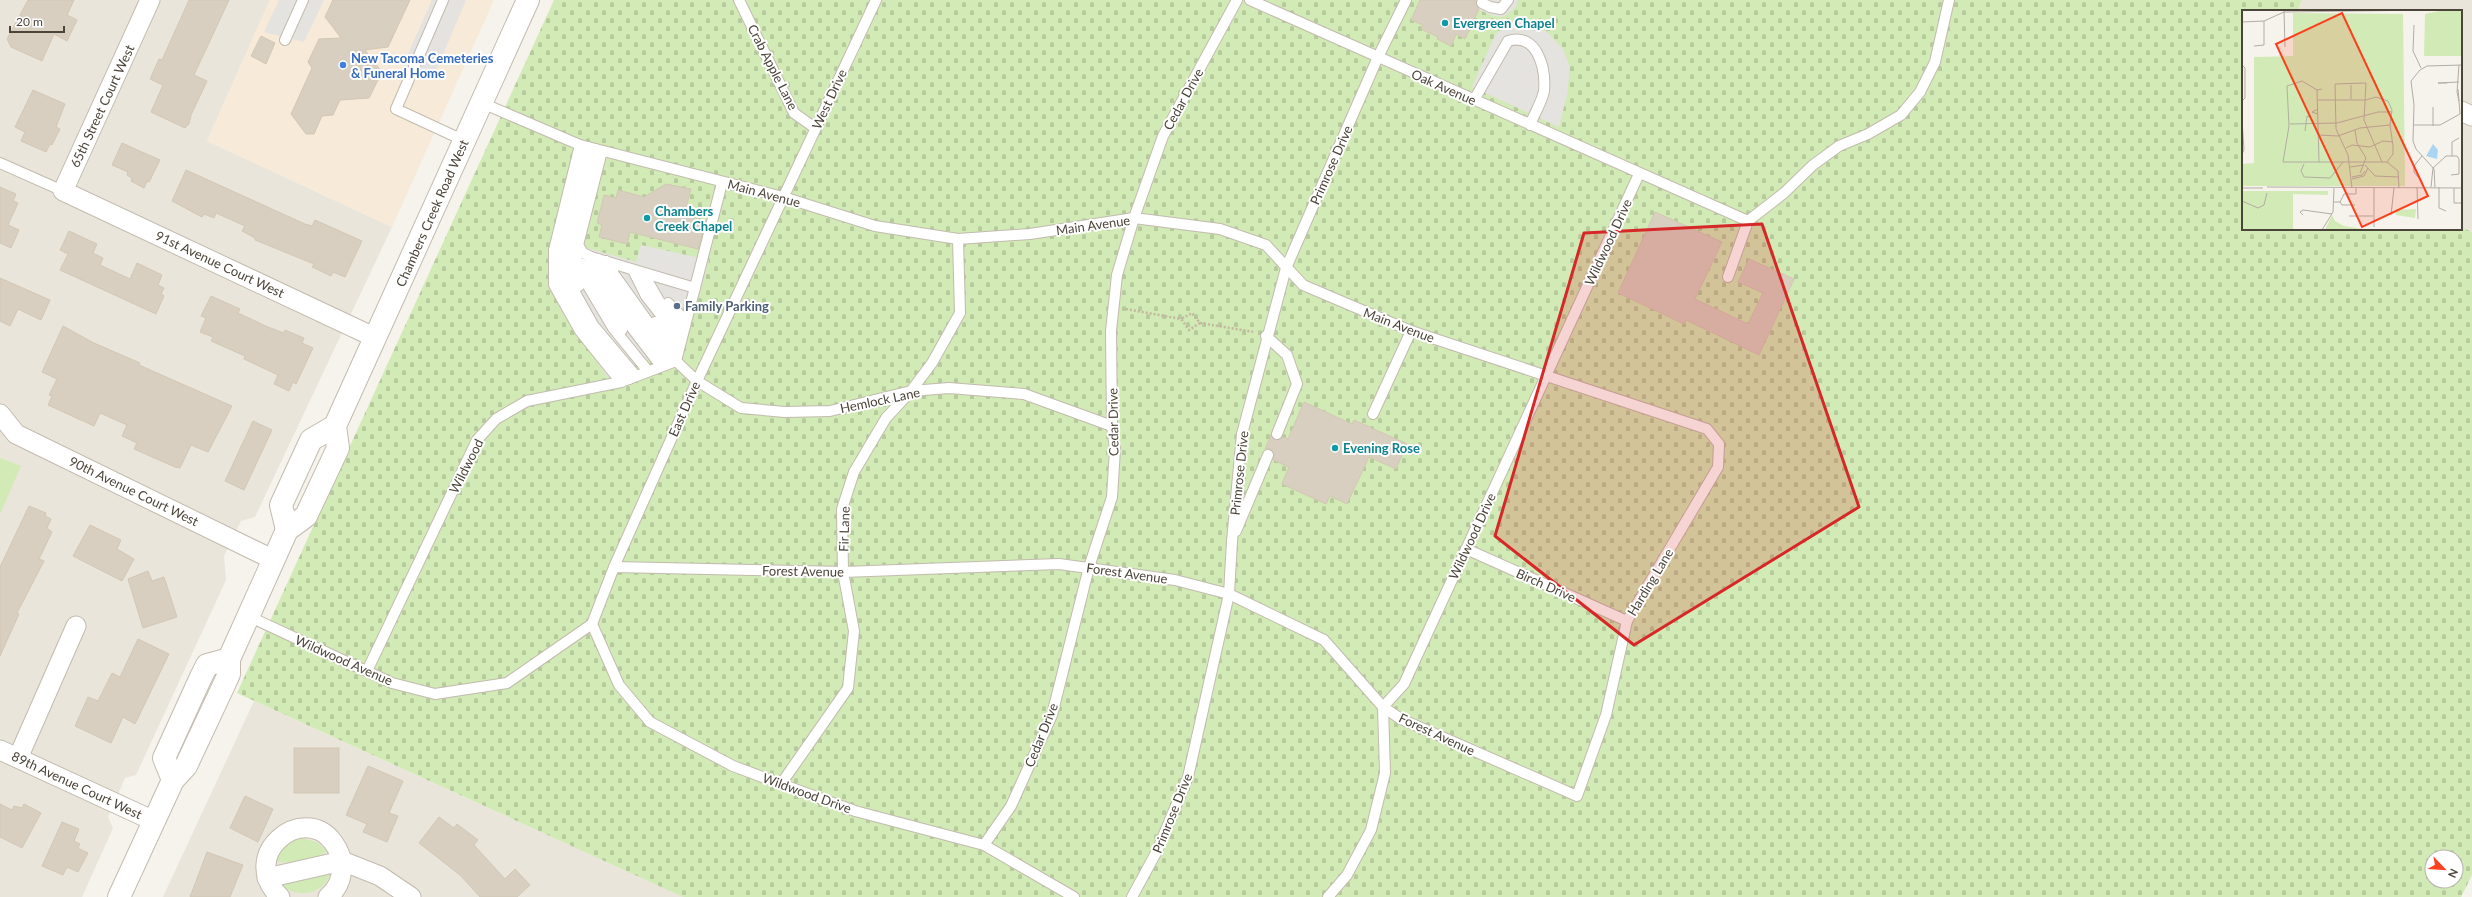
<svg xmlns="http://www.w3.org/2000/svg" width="2472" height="897" font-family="Lato,sans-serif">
	<defs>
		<pattern id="cemetery-stones" width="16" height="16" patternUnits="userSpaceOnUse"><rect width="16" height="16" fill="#d2eab5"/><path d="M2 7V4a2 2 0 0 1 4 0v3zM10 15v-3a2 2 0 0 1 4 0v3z" fill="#b6ca9c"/></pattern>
	</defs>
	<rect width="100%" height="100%" fill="#f6f3ec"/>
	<g fill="#eae5da">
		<polygon points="0,0 270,0 207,141 392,227 255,517 241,521 224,556 226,580 136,775 125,778 108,817 113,828 82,897 0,897"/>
		<polygon points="2302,0 2472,0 2472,232 2461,227 2461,11 2297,11"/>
		<polygon points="254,701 683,897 163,897"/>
	</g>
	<polygon fill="#f7ead8" points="270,0 494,0 392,227 207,141"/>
	<g fill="#d2eab5">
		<polygon points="0,458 21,466 0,514"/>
		<path d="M302,838l14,4 12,9c-16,10 -35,14 -53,10 6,-14 14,-19 27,-23z"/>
		<path d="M331,873c-11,24 -31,24 -51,13l6,-5z"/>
	</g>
	<path fill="url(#cemetery-stones)" fill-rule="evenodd" d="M554,0h1748l-5,11h-54v218h218v-2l11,5v643l-11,22h-1778l-446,-204zM2432,857h24v24h-24z"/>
	<g fill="#e5e3e0">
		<polygon points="279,0 324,0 304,42 264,32"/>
		<polygon points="432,0 466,0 434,76 403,65"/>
		<polygon points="1459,0 1518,0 1516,7 1503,17 1490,15"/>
		<polygon points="1521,17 1534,21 1549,34 1563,49 1570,67 1567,95 1559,127 1472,87 1495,35 1508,23"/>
		<polygon points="571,161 601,171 584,247 636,262 641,245 709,260 686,343 607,377 560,309 549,283 549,253"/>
	</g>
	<g fill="#d8cfc1" stroke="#d3c7b4">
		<polygon points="28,0 74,0 67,15 77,20 67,41 54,34 42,61 11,47 7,39"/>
		<polygon points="189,0 229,0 194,75 207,81 191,115 189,124 185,128 151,112 163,85 150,79 159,59 162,60"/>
		<polygon points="333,0 410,0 388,47 365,50 382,72 369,98 340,100 333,115 322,116 314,134 306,134 291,114 312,68 308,62 319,39 341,38 325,17"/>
		<polygon points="1420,0 1476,0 1476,4 1479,9 1465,39 1456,34 1451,46 1437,39 1438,37 1421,29 1423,25 1411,20"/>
		<polygon points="261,36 275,43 266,64 251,56"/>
		<polygon points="33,90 65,104 56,127 60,129 52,145 50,144 46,152 21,141 25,132 15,127"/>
		<polygon points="122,143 160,160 149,182 147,181 144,188 131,181 132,178 127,175 128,172 112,165"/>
		<polygon points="186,170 305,224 312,226 315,220 362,241 345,277 333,272 331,276 312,267 314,264 255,240 255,238 242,231 245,226 216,213 214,218 204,214 202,217 172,201"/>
		<polygon points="666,184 691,189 684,215 706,221 698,249 630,232 627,244 599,237 602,225 597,223 604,195 616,198 618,190 644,197"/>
		<polygon points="0,187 16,194 13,201 18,203 8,225 19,230 11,248 0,243"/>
		<polygon points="1655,212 1722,242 1695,299 1748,324 1763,293 1738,282 1749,259 1794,279 1759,355 1686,320 1684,324 1618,293"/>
		<polygon points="69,231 97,244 93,253 103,258 100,265 130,279 137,263 162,275 158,285 164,288 161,294 164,296 156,314 60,270 68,254 60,250"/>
		<polygon points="0,278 50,300 41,320 18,309 10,326 0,321"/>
		<polygon points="211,296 240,309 238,313 268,327 284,333 285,330 304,338 302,343 313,348 296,384 293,382 289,391 274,384 278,375 244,359 245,356 211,341 213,337 200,332 206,318 201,316"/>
		<polygon points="63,326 94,343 140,363 139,365 232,406 208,452 191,445 180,468 175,467 134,449 137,443 122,436 127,425 100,413 94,426 48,405 52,396 49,395 57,379 42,372"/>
		<polygon points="1304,402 1352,424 1354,420 1407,444 1396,469 1369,457 1347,504 1330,496 1326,504 1282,484 1289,467 1273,460 1274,454 1271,449 1265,449 1271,435 1275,440 1283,437 1288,439"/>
		<polygon points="253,421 272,430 244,490 225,481"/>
		<polygon points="29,506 46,513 45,516 51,519 47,528 52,532 39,559 44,561 17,613 19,614 0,656 0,567"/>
		<polygon points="90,525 121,540 117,549 134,559 122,581 73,556"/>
		<polygon points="148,571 152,581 164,577 177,617 143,628 128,579"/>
		<polygon points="138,639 169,654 135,724 123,717 111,743 75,726 88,697 98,701 112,673 120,677"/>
		<rect x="294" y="748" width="45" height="45"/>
		<polygon points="368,766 403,781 389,813 398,816 387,842 363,832 367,824 346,815"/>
		<polygon points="245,796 273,809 258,842 230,828"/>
		<polygon points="0,804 12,810 14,806 22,808 24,804 41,813 22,848 0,837"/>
		<polygon points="439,817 454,828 457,824 478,840 474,845 505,879 515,869 530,885 517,897 480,897 460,875 419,843"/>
		<polygon points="62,822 79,829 74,841 80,844 78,848 88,853 78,872 67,867 63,875 42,866"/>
		<polygon points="207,852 243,865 230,897 190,897"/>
	</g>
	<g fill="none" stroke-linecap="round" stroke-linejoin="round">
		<g stroke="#c2bbae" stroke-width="12">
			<g id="service">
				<polyline points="443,0 396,109 465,141"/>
				<polyline points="739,0 794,113 815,128"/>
				<polyline points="1250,0 1748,221"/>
				<polyline points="1482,3 1490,7 1501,9 1508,0"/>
				<polyline points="285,40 303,0"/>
				<path d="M1474,100l34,-59c29,-9 38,27 36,50 -2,11 -10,23 -14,34"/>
				<polyline points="482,103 580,145 783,197 875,226 958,239 1030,234 1134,218 1220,229 1266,245 1303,285 1411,331 1707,429 1719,444 1718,467 1627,621 1606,715 1577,796 1401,719 1383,707 1324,640 1229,594 1175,580 1059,564 843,572 614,567"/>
				<polyline points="580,145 554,250 554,285 580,331 621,382"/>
				<polyline points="588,147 562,248 561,283 592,335 629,379"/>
				<polyline points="595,149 569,247 568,280 593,325 636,376"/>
				<polyline points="0,163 63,191"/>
				<polyline points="578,245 583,253 591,257 695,288"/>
				<polyline points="591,257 590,275 622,330"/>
				<polyline points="598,259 598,275 619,311 661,366"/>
				<polyline points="606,261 606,275 626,306 669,363"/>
				<polyline points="583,264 582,276 613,328 648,371"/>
				<polyline points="613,264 613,273 676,361 697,381 741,408 785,412 830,411 911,391 949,388 1024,394 1112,426"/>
				<polyline points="633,270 646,296 681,341"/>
				<polyline points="643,273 665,311 683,331"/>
				<polyline points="1728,277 1748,221 1784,193 1813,165 1839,146 1868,134 1901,115 1920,92 1935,62 1949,0"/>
				<polyline points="579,286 575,278 578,245 602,151"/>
				<polyline points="668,303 686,321"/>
				<polyline points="655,322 678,350"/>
				<polyline points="1266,336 1287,355 1297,384 1277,434"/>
				<polyline points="676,361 722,183"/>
				<polyline points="1373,414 1411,331"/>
				<polyline points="1236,531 1268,455"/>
				<polyline points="1466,549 1627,621"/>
				<polyline points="248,616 392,683 435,694 507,683 592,624"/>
				<polyline points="592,624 614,567 697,381 876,0"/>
				<polyline points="592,624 619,685 650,722 733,766 781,784 855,811 984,845 1074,897"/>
				<polyline points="367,671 477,440 496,419 527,401 621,382 676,361"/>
				<polyline points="781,784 848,688 854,631 843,572 842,509 854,472 886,418 911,391 932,363 960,313 958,239"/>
				<polyline points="984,845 1011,806 1052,715 1089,567 1112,497 1115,449 1112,426 1111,331 1117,275 1134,218 1163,136 1237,0"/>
				<polyline points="1132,897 1157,851 1188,777 1229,594 1232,541 1242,434 1286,268 1378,57 1406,0"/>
				<polyline points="1328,897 1347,875 1371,830 1385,773 1383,707 1404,684 1639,174"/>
			</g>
		</g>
		<g stroke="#c2bbae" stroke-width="21">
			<g id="minor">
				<polyline points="150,0 63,191 376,338"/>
				<polyline points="2461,111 2472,116"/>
				<polyline points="0,414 16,434 274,560"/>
				<polyline points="0,750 154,821"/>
				<polyline points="18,758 76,626"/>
				<polyline points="267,878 342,861 380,876 411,897"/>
				<path d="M280,897c-43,-42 23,-95 53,-55 5,7 9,14 9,23 0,12 -4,24 -14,32"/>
			</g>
		</g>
		<g stroke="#c2bbae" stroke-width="24">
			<g id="tertiary">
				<polyline points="287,530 281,505 311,440 335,426"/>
				<polyline points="173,780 164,758 201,677 207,665 229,659"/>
				<polyline points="119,897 173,780 186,766 223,687 229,674 229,659 287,530 306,516 338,448 335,426 528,0"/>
			</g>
		</g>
		<g stroke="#c4b79f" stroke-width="2.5" stroke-dasharray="2 2" stroke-linecap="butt">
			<polyline points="1126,309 1181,319"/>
			<polyline points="1200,323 1189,330 1181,319 1192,313 1200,323 1254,332"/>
		</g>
		<use href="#service" stroke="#fff" stroke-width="10"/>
		<use href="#minor" stroke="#fff" stroke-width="19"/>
		<use href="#tertiary" stroke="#fff" stroke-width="22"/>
	</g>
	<path fill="#d62828" fill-opacity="0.2" stroke="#d62828" stroke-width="3" stroke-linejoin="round" d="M1762,224l97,283 -225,138 -139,-109 89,-303z"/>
	<g fill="#0f9aa8" stroke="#fff" stroke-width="1.5">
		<circle cx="1445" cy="23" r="4"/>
		<circle cx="647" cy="218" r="4"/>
		<circle cx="1335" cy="448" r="4"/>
	</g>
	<circle fill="#3f7fe0" stroke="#fff" stroke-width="1.5" cx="343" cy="65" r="4"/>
	<circle fill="#5c6f8a" stroke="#fff" stroke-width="1.5" cx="677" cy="306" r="4"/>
	<g text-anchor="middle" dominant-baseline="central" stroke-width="4" stroke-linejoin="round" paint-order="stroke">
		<g font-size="13" font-weight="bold" fill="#0d838f" stroke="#fff" text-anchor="start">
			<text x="1453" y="23">Evergreen Chapel</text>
			<text x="655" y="211">Chambers<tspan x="655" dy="15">Creek Chapel</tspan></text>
			<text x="1343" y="448">Evening Rose</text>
		</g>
		<g font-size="13" font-weight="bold" fill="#366cbe" stroke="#fff" text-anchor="start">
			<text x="351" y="58">New Tacoma Cemeteries<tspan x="351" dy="15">&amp; Funeral Home</tspan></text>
		</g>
		<g font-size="13" fill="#4b4439" stroke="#fff">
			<text transform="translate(773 67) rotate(63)">Crab Apple Lane</text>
			<text transform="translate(1444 87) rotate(24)">Oak Avenue</text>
			<text transform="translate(829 99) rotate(-65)">West Drive</text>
			<text transform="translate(1183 99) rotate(-61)">Cedar Drive</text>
			<text transform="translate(102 106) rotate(-65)">65th Street Court West</text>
			<text transform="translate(1331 165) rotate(-66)">Primrose Drive</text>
			<text transform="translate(764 193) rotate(15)">Main Avenue</text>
			<text transform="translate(432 213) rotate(-66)">Chambers Creek Road West</text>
			<text transform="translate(1093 225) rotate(-8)">Main Avenue</text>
			<text transform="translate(1608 242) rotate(-65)">Wildwood Drive</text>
			<text transform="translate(220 264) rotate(25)">91st Avenue Court West</text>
			<text transform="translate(1399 325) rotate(21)">Main Avenue</text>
			<text transform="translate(880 400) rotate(-12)">Hemlock Lane</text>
			<text transform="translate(684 409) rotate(-66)">East Drive</text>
			<text transform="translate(1113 422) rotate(-91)">Cedar Drive</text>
			<text transform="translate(466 466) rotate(-63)">Wildwood</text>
			<text transform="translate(1239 473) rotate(-84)">Primrose Drive</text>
			<text transform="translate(134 491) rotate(26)">90th Avenue Court West</text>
			<text transform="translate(844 529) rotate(-88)">Fir Lane</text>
			<text transform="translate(1472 536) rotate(-65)">Wildwood Drive</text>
			<text transform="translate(803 571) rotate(1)">Forest Avenue</text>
			<text transform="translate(1127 573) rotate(8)">Forest Avenue</text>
			<text transform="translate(1650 582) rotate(-59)">Harding Lane</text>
			<text transform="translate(1546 585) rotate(24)">Birch Drive</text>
			<text transform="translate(344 660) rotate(24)">Wildwood Avenue</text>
			<text transform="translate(1437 734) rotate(25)">Forest Avenue</text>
			<text transform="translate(1041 735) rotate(-68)">Cedar Drive</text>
			<text transform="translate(77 785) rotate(25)">89th Avenue Court West</text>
			<text transform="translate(807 793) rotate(20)">Wildwood Drive</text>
			<text transform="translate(1172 813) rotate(-68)">Primrose Drive</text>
		</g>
		<g font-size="13" font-weight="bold" fill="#4e5e75" stroke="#fff" text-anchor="start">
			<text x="685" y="306">Family Parking</text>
		</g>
	</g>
	<g transform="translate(2242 10)">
		<rect width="220" height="220" fill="#f6f3ec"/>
		<path d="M12,153v23h-12v-22zM174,199l-1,9 -19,-3 -1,-5z" fill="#d2eab5"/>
		<path d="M202,0h18v46h-38l1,-42zM90,205l3,6 9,5 24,4h-43z" fill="#d2eab5"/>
		<path d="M51,3l110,1 2,172h-151v-129l39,-1z" fill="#d2eab5"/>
		<path d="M0,181h86v4l-35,-1v36h-51z" fill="#d2eab5"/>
		<path d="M191,134l5,6 -1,9 -11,-3z" fill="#a9d4f2"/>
		<path fill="none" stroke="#b2ada4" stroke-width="1" d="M42,0l1,37M0,12l22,-1 20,-9 143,-2M172,15l-1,26 8,17M12,36l10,-1v-24M0,55l3,3v30l-3,3M205,73h-9l21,-1M109,75v14M80,79l-5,1 -15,-9 -15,5 2,40 -6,36h104M75,80l2,72M76,90h48l10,-3 12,4 4,9 -2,15 3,21v8l-6,8M217,91l-2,-9 2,-27M76,99l-6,3 6,2M0,110l2,30 -2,4M48,114l47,-1 41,-11h14M172,115h26l20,-11 -2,-25M191,116v-19M113,120l2,13 9,15 -6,15M63,121l2,-15 3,1M76,125l20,1 22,-8 30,-3M104,138l6,-3 18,2 13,-6 10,1M210,146v-14l7,-4M145,152l11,9 1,17M62,154l-3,7 3,6 26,1 13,-16M123,155l10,11 24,1M108,157l14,-2M110,167l10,-2 3,-4M176,167l-4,-5v-6l8,-10M110,169l12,-3 4,-8M25,177l195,1M175,177l1,32M189,177l2,-19 13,-12h11l2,3v15l-8,1M193,177l-1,-18 -18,-20 -3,-8 1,-36 -3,-24 9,-11 7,-4 35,-1M197,177v21l7,3M0,178h21M110,178l-4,-33 -12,-26 -1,-45 31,-1 -2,37 18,42M132,178v39M212,178v15h8M0,191l16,7 6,-3 3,-12M92,192h6l2,3h13M98,192l4,-8h12v-6M61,205l-3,-3 3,-2 29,4M149,205l3,-27M107,206h24M80,220l11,-18 1,-24"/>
		<path fill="#fc3f1d" fill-opacity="0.15" stroke="#fc3f1d" stroke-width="2" d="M100,3l86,183 -66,31 -86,-183z"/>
		<rect width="220" height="220" fill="none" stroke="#4b4439" stroke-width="2"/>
	</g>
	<g transform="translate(2444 869) rotate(115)"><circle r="19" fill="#ffffff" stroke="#b7b4b0"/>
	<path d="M0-3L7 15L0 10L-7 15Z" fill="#fc3f1d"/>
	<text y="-6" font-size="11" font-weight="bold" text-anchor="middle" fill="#4b4439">N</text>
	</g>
	<path d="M10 26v6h54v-6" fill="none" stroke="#4b4439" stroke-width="2"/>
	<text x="16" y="26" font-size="12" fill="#4b4439" stroke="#ffffff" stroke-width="3" paint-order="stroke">20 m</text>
</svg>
